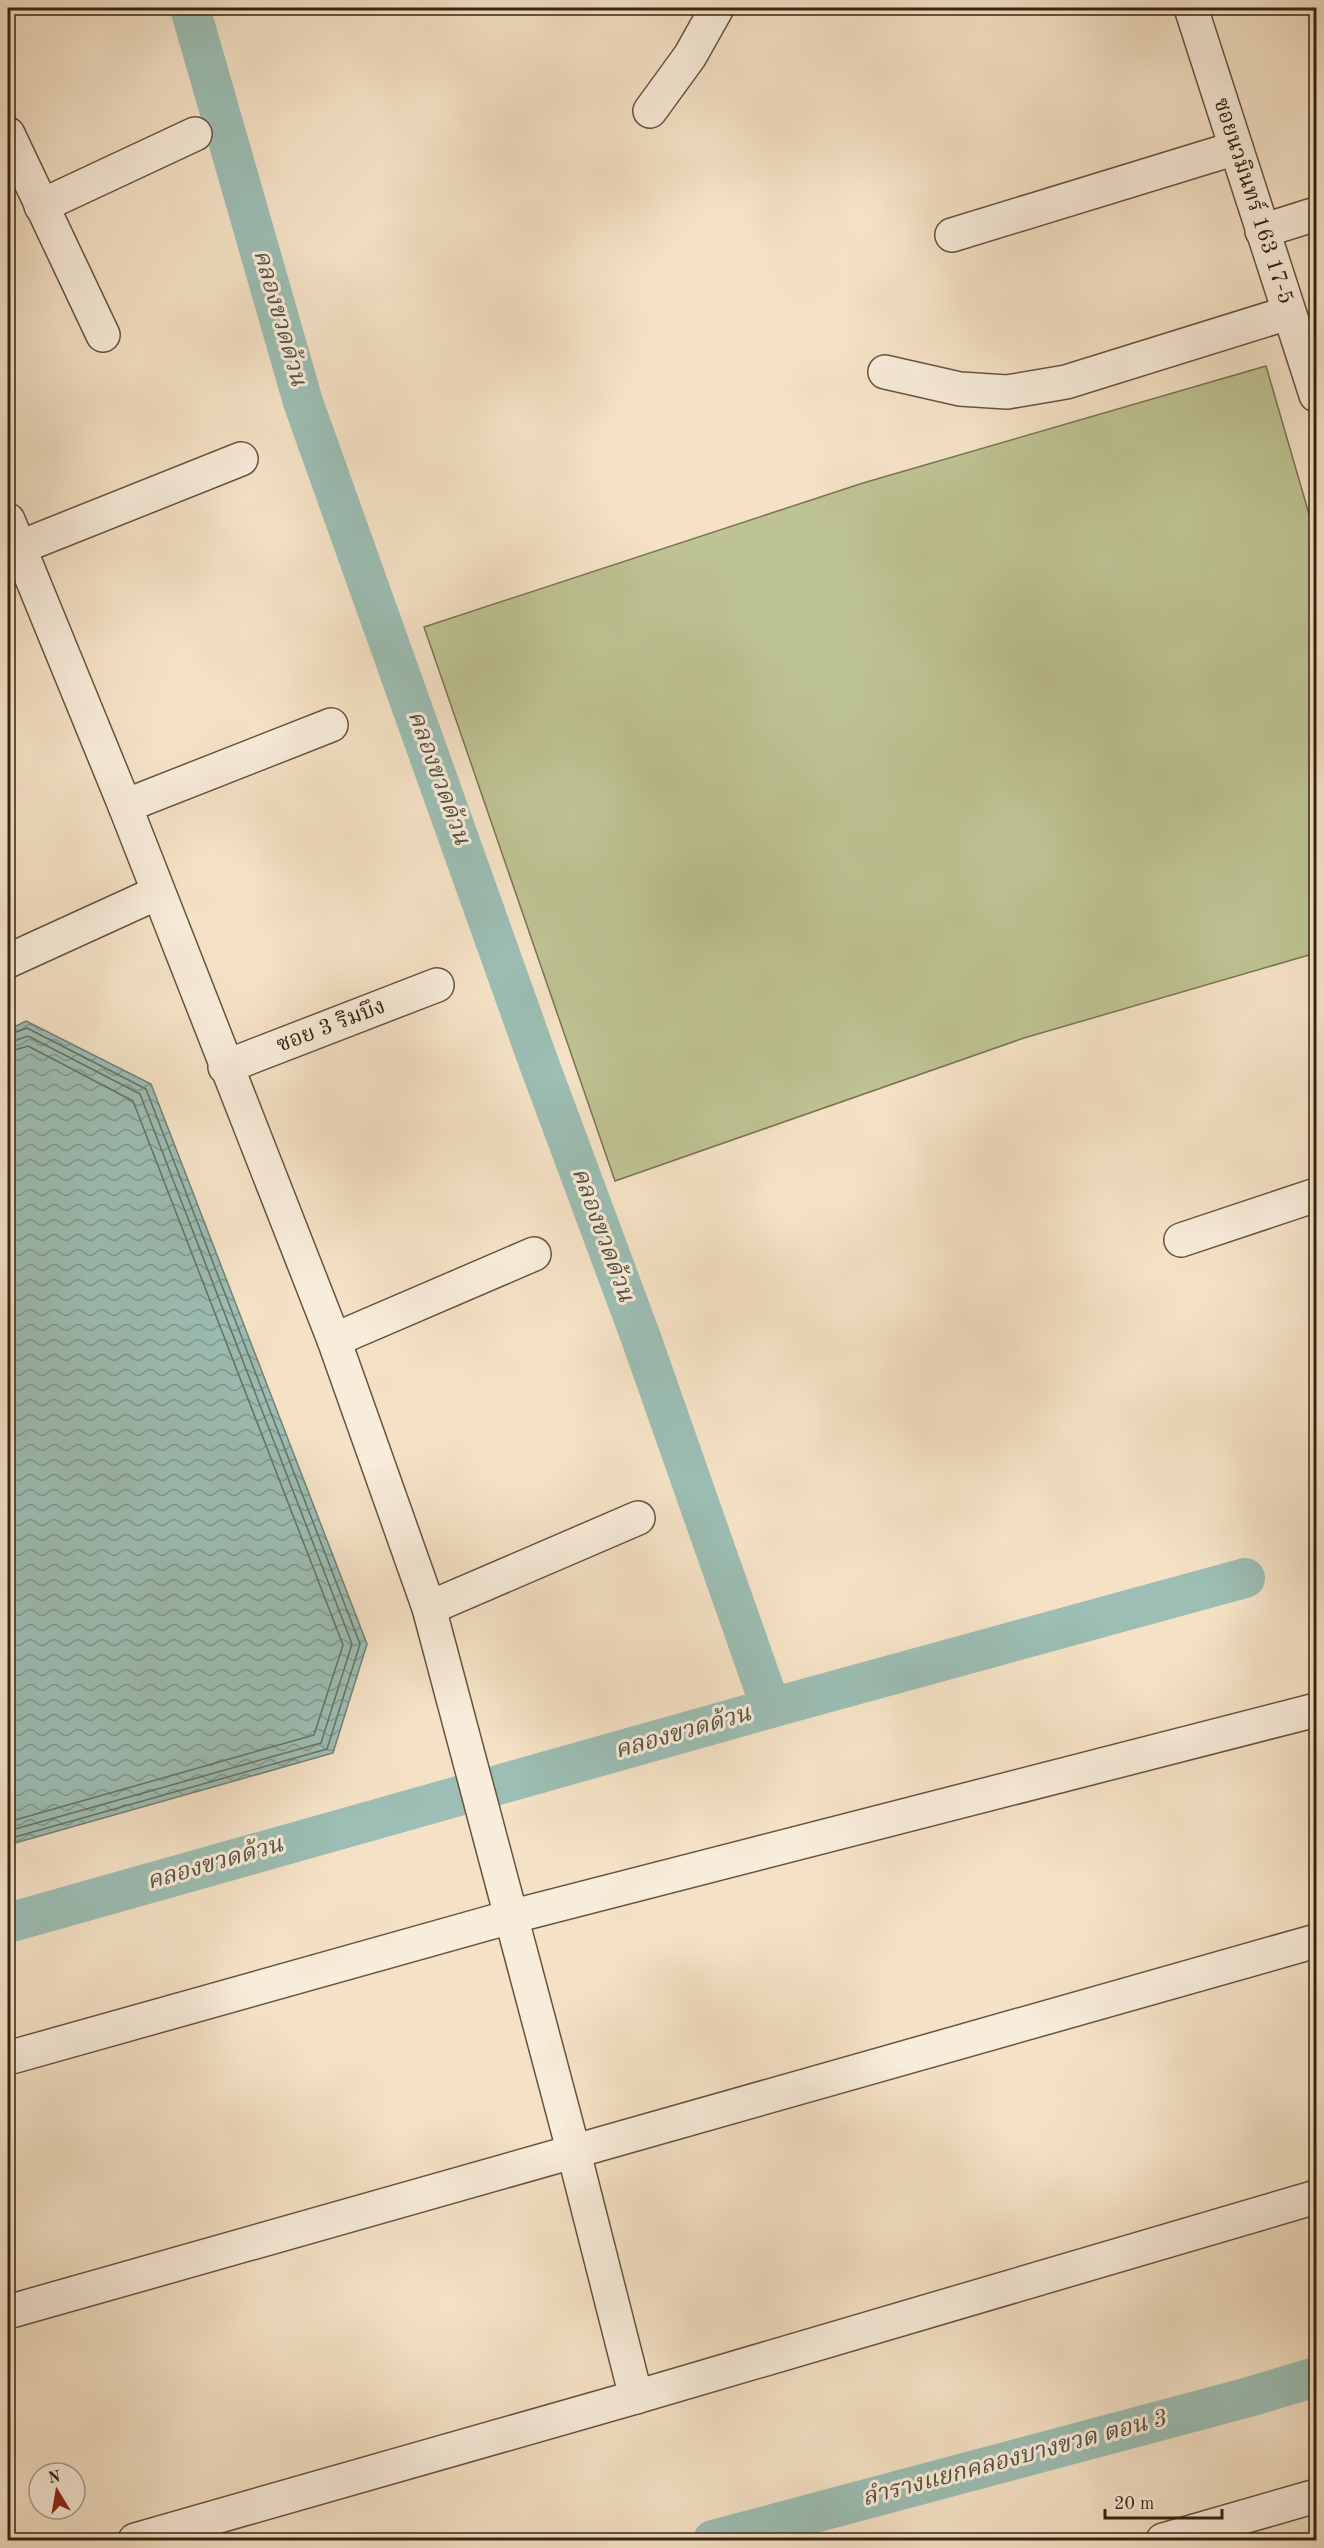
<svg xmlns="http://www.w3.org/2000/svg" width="1324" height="2548" font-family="'Old Standard TT','Noto Serif Thai',serif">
	<defs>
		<pattern id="water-waves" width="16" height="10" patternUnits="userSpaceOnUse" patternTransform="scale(1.5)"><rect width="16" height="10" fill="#9cbeb4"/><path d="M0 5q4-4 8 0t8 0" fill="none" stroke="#809a91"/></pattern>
	</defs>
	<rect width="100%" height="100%" fill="#f5e2c6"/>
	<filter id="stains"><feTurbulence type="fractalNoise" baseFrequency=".00333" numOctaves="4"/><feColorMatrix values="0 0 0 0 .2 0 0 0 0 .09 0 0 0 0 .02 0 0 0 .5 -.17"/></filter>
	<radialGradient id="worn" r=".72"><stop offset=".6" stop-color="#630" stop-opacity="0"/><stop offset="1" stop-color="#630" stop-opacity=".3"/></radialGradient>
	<polygon fill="#bec393" stroke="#7a7452" stroke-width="1.5" points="1266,366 1316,538 1316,953 1024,1038 615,1181 424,627 863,483"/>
	<polygon fill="url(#water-waves)" stroke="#738073" stroke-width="1.5" points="26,1021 151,1084 367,1644 333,1753 8,1845 8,1030"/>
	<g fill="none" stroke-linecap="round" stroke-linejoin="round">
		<g stroke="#687162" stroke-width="1.5">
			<polyline points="8,1035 27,1028 146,1089 360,1644 327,1749 8,1839"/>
			<polyline points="8,1043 28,1036 140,1094 352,1644 321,1743 8,1831"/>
			<polyline points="8,1052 28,1046 133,1101 343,1645 314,1735 8,1822"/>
		</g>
		<g stroke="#9cbeb4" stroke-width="40">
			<polyline points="771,1708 1245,1578"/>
			<polyline points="8,1923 771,1708 641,1338 537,1058 303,402 190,8"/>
			<polyline points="713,2540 1249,2397 1316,2377"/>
		</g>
		<g stroke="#65543e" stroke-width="36">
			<g id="minor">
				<polyline points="1191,8 1316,395"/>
				<polyline points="650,111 690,56 717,8"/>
				<polyline points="8,134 103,335"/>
				<polyline points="41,206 195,134"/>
				<polyline points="1262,231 1316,214"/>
				<polyline points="952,235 1236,148"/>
				<polyline points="885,372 960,389 1007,392 1066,382 1288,313"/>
				<polyline points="8,520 125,806 334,1340 429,1608 574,2153 636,2397"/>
				<polyline points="8,555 18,548 241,459"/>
				<polyline points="125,806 331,725"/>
				<polyline points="8,961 157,893"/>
				<polyline points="225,1067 437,985"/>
				<polyline points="1181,1240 1316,1195"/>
				<polyline points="334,1340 534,1254"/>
				<polyline points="429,1608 638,1518"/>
				<polyline points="8,2058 510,1917 1316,1710"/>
				<polyline points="8,2312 1316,1941"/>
				<polyline points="135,2540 636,2397 1316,2197"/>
				<polyline points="1163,2540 1316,2496"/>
			</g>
		</g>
		<use href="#minor" stroke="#f8ecda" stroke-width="33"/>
	</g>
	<g text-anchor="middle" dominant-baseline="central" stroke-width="6" stroke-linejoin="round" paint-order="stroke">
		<g font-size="22" fill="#352411" stroke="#f8ecda">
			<text transform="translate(1253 201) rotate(72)">ซอยนวมินทร์ 163 17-5</text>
			<text transform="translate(331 1026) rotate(-21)">ซอย 3 ริมบึง</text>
		</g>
		<g font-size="24" font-style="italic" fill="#545242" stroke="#f8ecda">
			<text transform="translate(279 318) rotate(74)">คลองขวดด้วน</text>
			<text transform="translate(438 778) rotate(70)">คลองขวดด้วน</text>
			<text transform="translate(602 1235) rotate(70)">คลองขวดด้วน</text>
			<text transform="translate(683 1733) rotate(-16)">คลองขวดด้วน</text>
			<text transform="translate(215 1864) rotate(-16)">คลองขวดด้วน</text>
			<text transform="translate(1015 2459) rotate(-15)">ลำรางแยกคลองบางขวด ตอน 3</text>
		</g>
	</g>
	<rect width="1324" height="2548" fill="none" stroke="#f5e2c6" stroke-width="30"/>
	<rect x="9" y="9" width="1306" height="2530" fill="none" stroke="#352411" stroke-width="3"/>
	<rect x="15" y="15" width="1294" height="2518" fill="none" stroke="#352411" stroke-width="1.5"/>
	<g transform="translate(57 2491) rotate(349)"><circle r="28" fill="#f8ecda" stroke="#aa9c8a" stroke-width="1.5"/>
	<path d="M0-4.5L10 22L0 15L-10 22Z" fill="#8f2418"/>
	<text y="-9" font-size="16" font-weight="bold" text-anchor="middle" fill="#352411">N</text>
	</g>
	<path d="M1105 2509v9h117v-9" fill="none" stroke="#352411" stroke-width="3"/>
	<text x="1114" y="2509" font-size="18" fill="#352411" stroke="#f8ecda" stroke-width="4.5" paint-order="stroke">20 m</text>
	<rect width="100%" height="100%" filter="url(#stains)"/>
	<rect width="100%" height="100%" fill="url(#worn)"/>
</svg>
